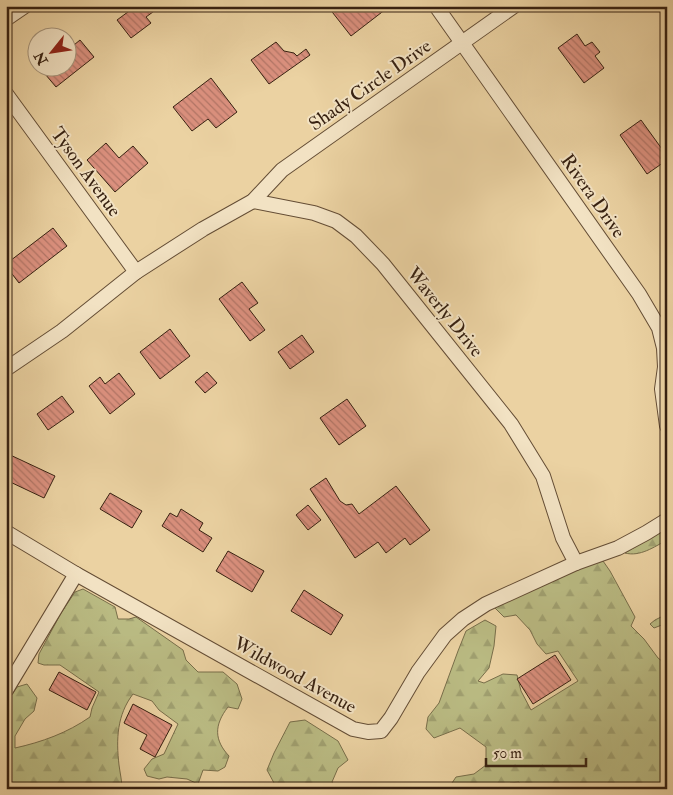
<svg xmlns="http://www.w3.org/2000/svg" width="673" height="795" font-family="'IM FELL Double Pica',serif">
	<defs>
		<pattern id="forest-firs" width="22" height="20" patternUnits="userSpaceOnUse" patternTransform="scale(1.25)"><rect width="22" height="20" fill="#babb83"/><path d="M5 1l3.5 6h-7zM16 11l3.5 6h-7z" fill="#a0a070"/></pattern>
		<pattern id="building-back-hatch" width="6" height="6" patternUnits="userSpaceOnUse" patternTransform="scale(1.25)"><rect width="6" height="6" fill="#db907e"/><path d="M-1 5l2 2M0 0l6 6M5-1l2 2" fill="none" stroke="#b27566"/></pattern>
	</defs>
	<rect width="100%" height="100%" fill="#ebd2a2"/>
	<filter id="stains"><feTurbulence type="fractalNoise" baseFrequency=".004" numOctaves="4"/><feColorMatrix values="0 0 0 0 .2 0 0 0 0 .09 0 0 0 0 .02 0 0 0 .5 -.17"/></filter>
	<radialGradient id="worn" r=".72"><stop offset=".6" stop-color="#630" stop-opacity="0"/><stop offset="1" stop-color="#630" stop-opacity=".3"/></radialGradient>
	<g fill="url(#forest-firs)" stroke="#786e4a">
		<path d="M667,528v12c-13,7 -27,17 -42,13z"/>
		<polygon points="603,561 610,571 635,617 631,626 644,639 658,658 667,665 667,789 521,789 519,782 510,783 510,789 452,789 452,783 456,777 474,774 486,765 486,747 460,728 434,738 426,729 428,717 439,703 458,651 466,631 485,620 496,626 494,646 489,668 478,681 484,683 503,674 517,675 521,691 531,710 578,681 558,651 546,654 537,644 530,630 516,615 504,617 494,607 575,568"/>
		<path d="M83,589l32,18 3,12h11l7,-2 47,33 3,10 12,12h25l14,12 5,15 -4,10 -10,-2c-14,18 -14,33 1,49l-4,11 -7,4 -15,-1 -5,14 -11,-5 -20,-2 -8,2 -12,-3 -3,-7 8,-10 12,-5 14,-30 -19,-14 -7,-9 -19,-7c-16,21 -17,45 -14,71 1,8 3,16 3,24h-116v-85l11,-17 10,-3 10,14 -3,13 -9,8 -10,17v12c27,-6 52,-15 75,-31l2,-9 7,-16 -39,-27h-16l-6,-2 1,-9 22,-41 14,-21z"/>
		<polygon points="667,614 667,623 654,628 650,624 655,620"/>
		<polygon points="305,720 338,741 348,760 338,768 332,782 336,789 272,789 274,783 267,770 274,753 290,722"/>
	</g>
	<g fill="url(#building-back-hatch)" stroke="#372111">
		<polygon points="136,6 155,6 157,9 146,17 151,23 131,38 117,20"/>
		<polygon points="331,6 384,6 386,9 351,36 329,8"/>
		<polygon points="577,34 585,46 592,42 600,52 595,56 604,68 584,83 558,48"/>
		<polygon points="80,40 94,57 56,87 40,68 68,68 68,50"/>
		<polygon points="276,42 284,51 294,53 297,56 306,49 310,55 269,84 251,60"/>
		<polygon points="211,78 237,112 216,128 208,119 192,131 173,107"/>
		<polygon points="641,120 667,156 667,160 647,174 620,135"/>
		<polygon points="106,143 119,158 133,146 148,163 115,192 87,160"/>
		<polygon points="53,228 67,246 19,283 6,266 6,264"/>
		<polygon points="242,282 258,303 249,309 265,330 250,341 219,299"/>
		<polygon points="170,329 190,356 160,379 140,352"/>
		<polygon points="302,335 314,352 290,369 278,352"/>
		<polygon points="207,372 217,383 205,393 195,382"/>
		<polygon points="119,373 135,394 110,414 89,386 100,377 105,384"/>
		<polygon points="62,396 74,412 48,430 37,414"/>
		<polygon points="347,399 366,426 339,445 320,418"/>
		<polygon points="6,453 55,476 44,498 6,480"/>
		<polygon points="326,478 340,501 346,505 352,504 359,514 396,486 430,530 410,545 405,538 386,553 378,542 355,558 310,489"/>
		<polygon points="110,493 142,511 132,528 100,509"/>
		<polygon points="308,505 321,520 308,530 296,515"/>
		<polygon points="181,509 203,523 199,530 212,538 203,552 162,526 170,513 177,517"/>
		<polygon points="228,551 264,571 252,592 216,571"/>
		<polygon points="304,590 343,615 331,635 291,611"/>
		<polygon points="555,655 571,680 533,704 517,679"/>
		<polygon points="59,672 96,692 87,710 49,690"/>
		<polygon points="133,704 172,725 155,757 140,749 147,735 124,723"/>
	</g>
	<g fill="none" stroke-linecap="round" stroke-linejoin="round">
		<g stroke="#644d35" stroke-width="16">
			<g id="minor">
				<polyline points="436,6 639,294 659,328 664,348 665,367 662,389 667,426"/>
				<polyline points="6,19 25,6"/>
				<polyline points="6,94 136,272"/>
				<polyline points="253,201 314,213 336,221 356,236 383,264 511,424 543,476 563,538 576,563"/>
				<polyline points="6,369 62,331 136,272 203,229 253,201 282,170 514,6"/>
				<polyline points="6,532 76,574 353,729 368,732 381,731 391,718 418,672 445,635 463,619 486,604 576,563 618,548 646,533 667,520"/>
				<polyline points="6,690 76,574"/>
			</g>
		</g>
		<use href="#minor" stroke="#f2e2c3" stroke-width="14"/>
	</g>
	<g text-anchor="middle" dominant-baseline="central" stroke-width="4" stroke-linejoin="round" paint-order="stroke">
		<g font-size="19" fill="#372111" stroke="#f2e2c3">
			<text transform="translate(370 85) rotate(-35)">Shady Circle Drive</text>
			<text transform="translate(86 172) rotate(54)">Tyson Avenue</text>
			<text transform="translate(593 196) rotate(55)">Rivera Drive</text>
			<text transform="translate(445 312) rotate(51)">Waverly Drive</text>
			<text transform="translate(295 675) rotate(29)">Wildwood Avenue</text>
		</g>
	</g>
	<rect width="673" height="795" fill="none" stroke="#ebd2a2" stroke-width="25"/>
	<rect x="8" y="8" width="658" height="780" fill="none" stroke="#372111" stroke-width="2.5"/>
	<rect x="12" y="12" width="648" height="770" fill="none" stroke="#372111"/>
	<g transform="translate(52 52) rotate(240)"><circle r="24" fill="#f2e2c3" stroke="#a7957c"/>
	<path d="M0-4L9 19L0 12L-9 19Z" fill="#8f2418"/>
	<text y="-8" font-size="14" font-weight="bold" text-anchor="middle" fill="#372111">N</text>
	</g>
	<path d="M486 758v8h100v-8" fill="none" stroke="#372111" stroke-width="2.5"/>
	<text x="493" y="758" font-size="15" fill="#372111" stroke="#f2e2c3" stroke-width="4" paint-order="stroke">50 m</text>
	<rect width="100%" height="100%" filter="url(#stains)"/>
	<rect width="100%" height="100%" fill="url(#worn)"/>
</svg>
